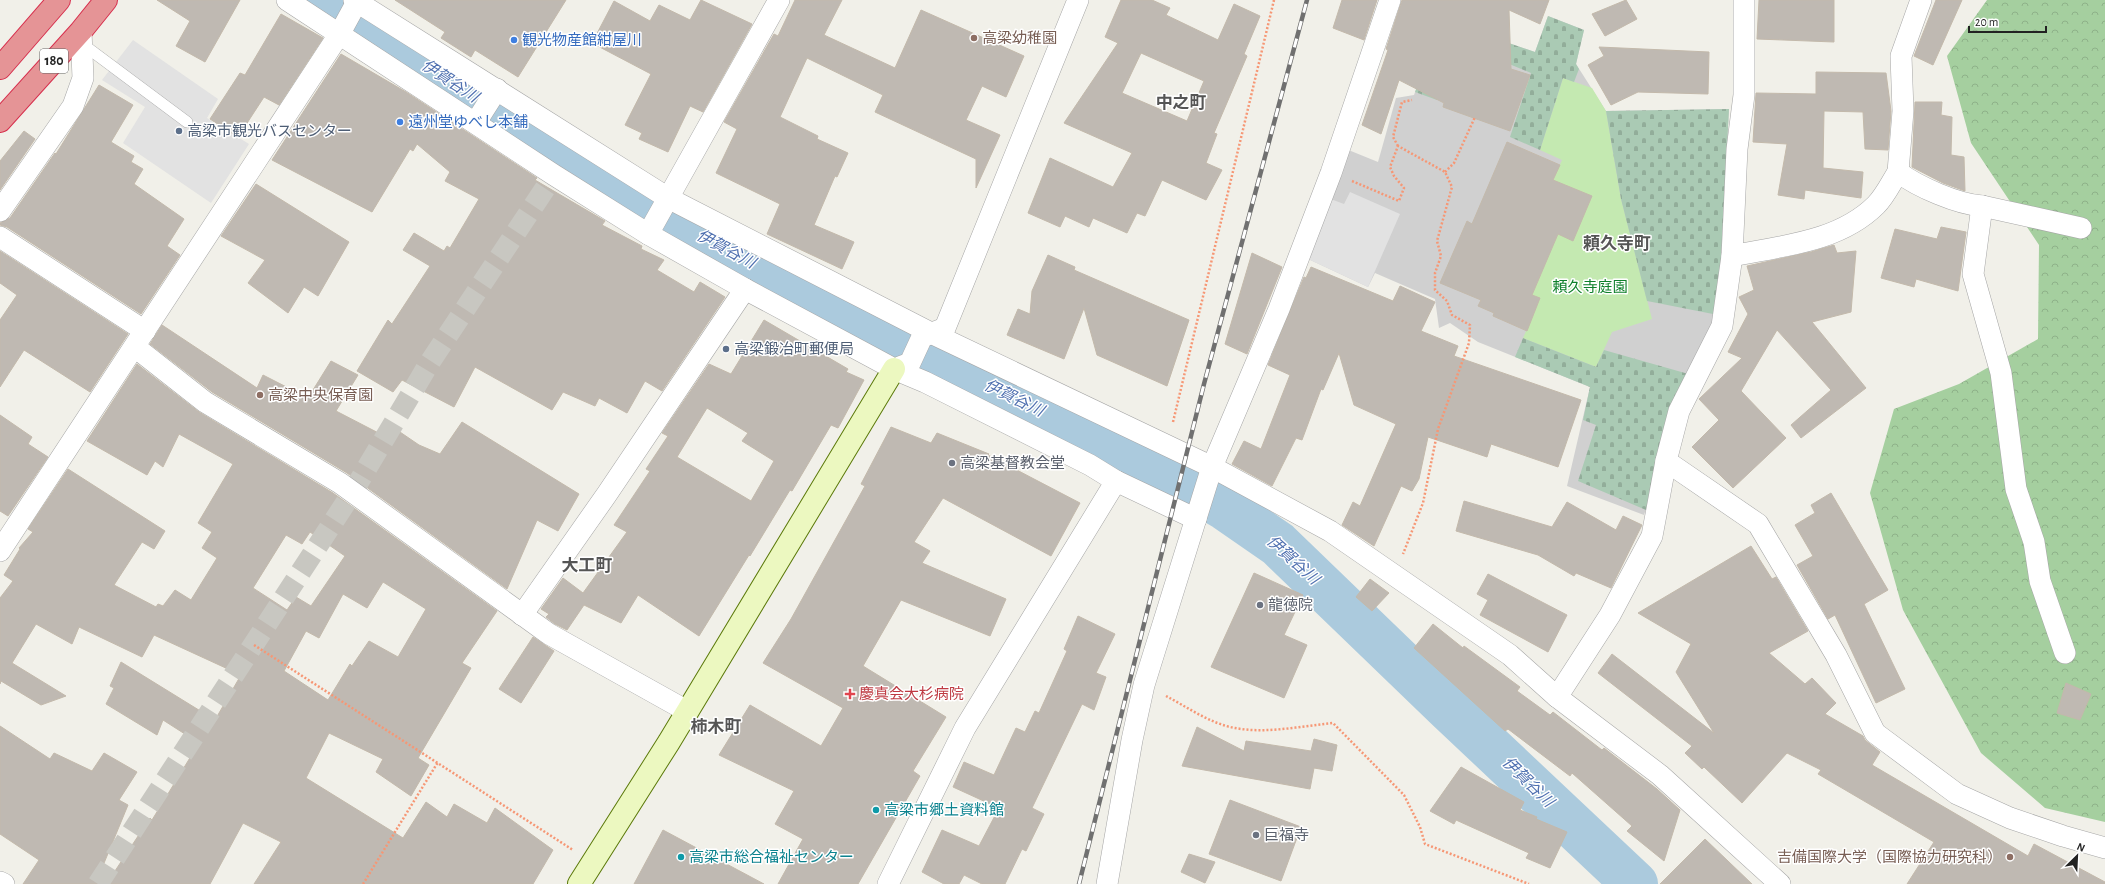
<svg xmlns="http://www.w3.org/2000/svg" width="2105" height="884" font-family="'Alegreya Sans','Noto Sans JP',sans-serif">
	<defs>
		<pattern id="forest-crowns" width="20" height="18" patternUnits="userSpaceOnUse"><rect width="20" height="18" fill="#a5cf9f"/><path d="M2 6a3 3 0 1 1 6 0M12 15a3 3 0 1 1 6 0" fill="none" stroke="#8eb189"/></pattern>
		<pattern id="cemetery-stones" width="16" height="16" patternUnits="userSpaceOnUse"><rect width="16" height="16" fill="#aacab4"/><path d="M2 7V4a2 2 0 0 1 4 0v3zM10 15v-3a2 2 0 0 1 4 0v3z" fill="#92ad9a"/></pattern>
	</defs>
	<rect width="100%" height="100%" fill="#f1f0e9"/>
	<polygon fill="#d0d0d0" points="1548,16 1584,30 1576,64 1606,111 1729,109 1718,315 1653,488 1644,515 1567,486 1590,387 1478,342 1450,323 1439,328 1435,299 1375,273 1368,287 1306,258 1346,149 1378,162 1396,98 1414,95 1442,20 1535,52"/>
	<polygon fill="#c4e9b1" points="1563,78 1592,88 1606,111 1621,199 1652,319 1612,332 1596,367 1523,338 1540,298 1532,295 1546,262 1536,225 1573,240 1592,196 1553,180 1562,160 1540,150"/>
	<polygon fill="url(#forest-crowns)" points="1987,0 2105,0 2105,822 2045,808 1981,753 1903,610 1870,493 1894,409 1959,384 2038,339 2039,245 1971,143 1947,56"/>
	<g fill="url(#cemetery-stones)">
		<polygon points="1548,16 1584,30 1576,64 1579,69 1574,82 1563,78 1540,150 1510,137 1531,73 1459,43 1437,100 1415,92 1442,20 1535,52"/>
		<polygon points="1729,109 1718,315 1647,301 1621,199 1606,111"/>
		<polygon points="1523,338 1596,367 1604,350 1692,375 1646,510 1578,481 1596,425 1583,420 1590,387 1515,357"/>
	</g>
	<g fill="#e2e2e2">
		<polygon points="133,40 218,99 207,118 249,144 211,203 123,143 145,107 102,80"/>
		<polygon points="1350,192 1400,214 1368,287 1306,258 1328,198 1344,204"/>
	</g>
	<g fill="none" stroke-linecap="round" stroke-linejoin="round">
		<polyline stroke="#abcadd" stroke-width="46" points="327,0 630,199 691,233 957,370 1168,474 1226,508 1278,544 1448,708 1635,884"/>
	</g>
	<g fill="#bfb9b2" stroke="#c3b9ab" fill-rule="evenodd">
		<polygon points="157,0 240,0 205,62 176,46 190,21"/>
		<polygon points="395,0 566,0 518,77 475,50 471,57 441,38 445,32"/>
		<polygon points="701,0 752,24 703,112 690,106 668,152 639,139 642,133 625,125 651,74 592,43 614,1 650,21 659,5 690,20"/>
		<polygon points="795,0 842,0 824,35 895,68 921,10 1024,56 1006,97 982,86 966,120 1000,135 976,188 976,159 875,112 883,95 807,58 780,117 818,136 817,139 848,153 837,177 835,176 814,225 854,242 842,269 767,234 780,204 716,173 737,129 724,122 774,34 778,36"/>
		<path d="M1121,0h31l18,8 -4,7 52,25 16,-36 26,12 -16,38 3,2 -33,77 3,1 -11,29 16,7 -16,30 -44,-20 -17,36 -8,-3 -10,20 -34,-15 -4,9 -24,-11 -5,11 -32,-14 22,-55 63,29 19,-34 -68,-30 54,-80 -13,-6zM1141,53l63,28 -17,40 -65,-28z"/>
		<polygon points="1342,0 1377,0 1364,40 1333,28"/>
		<polygon points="1402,0 1549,0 1540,24 1509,10 1511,69 1530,75 1510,131 1443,107 1444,103 1399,80 1381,134 1362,125 1388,50 1386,49"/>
		<polygon points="1626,0 1637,19 1605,36 1592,14"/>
		<polygon points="1759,0 1834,0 1834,42 1757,39"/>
		<polygon points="1936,0 1962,0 1933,65 1914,56"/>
		<polygon points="281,14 323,38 279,105 264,97 238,137 210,119 240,73 245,75"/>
		<polygon points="1599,47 1709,52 1708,94 1638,92 1611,105 1588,65 1604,56"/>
		<polygon points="341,54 406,92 537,178 535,180 605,221 602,225 642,246 641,249 664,260 657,270 694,292 700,282 725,297 662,391 645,381 627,413 599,398 595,406 563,392 552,410 475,367 454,407 402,380 393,392 357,371 388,320 392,324 430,266 403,250 414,233 444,251 447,246 450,248 479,199 445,181 450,172 417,144 413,151 410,149 372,212 272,160"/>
		<polygon points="1816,72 1886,73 1891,111 1888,150 1865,149 1863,112 1824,111 1823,168 1863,172 1861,198 1805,190 1804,199 1778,195 1787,144 1753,142 1756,93 1816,94"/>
		<polygon points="99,85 133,105 111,142 134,156 131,162 143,169 134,184 184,219 167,246 180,255 141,314 7,227 0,225 0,223 10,218 55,153 56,154"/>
		<polygon points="1915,102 1942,102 1941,115 1952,117 1951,155 1964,157 1965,191 1943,183 1912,167"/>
		<polygon points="24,131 35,139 0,190 0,161"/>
		<polygon points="1507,142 1560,165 1553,180 1592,196 1573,241 1558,234 1532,295 1540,298 1527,331 1493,316 1494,313 1478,306 1481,300 1440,283 1467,221 1472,224"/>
		<polygon points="256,184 349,242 318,296 304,287 288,313 248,283 265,260 221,236"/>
		<polygon points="1941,227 1966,232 1958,291 1916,279 1914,287 1881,278 1895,229 1937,239"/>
		<polygon points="1834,245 1837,253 1856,251 1851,312 1812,322 1866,388 1801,438 1791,425 1831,390 1777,330 1741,391 1786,438 1733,488 1692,447 1719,420 1699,399 1742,358 1728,352 1748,314 1739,297 1754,290 1747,266 1811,252"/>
		<polygon points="0,251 128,334 90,392 24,350 0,387 0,320 17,295 0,283"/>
		<polygon points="1252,253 1282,267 1247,354 1225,344"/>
		<polygon points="1048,255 1075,267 1074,270 1189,320 1167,386 1097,355 1084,308 1064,359 1007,335 1018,309 1030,314 1032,291"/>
		<polygon points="1311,267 1393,301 1400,286 1435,302 1421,331 1458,346 1454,356 1581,400 1558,467 1491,444 1487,457 1428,437 1419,479 1412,491 1401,486 1374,546 1342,525 1353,502 1360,506 1396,424 1354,405 1339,353 1323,390 1321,389 1302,440 1296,438 1272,486 1232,464 1244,441 1261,449 1290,375 1268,365 1304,277 1306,278"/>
		<path d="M764,320l84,49 -2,3 18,8 -26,48 -7,-3 -39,66 -2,-1 -40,66 -1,-1 -50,81 -61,-41 -17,28 -37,-18 -17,25 -12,-6 -9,-7 3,-3 -8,-5 22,-31 20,15 44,-61 -13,-7 36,-54 -4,-2 22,-33 -6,-3 47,-69 22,10zM707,408l41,25 -6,8 32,20 -23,40 -74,-44z"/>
		<polygon points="162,325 257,388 263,375 308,398 331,361 358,375 336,411 392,440 397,430 419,445 440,454 462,422 579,494 558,531 537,520 507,589 347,473 212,392 150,344"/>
		<path d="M137,364l62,48 134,81 164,118 -35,52 9,5 -53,90 11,7 -18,31 -35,-24 7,-13 -54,-26 -23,45 97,60 23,-36 21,15 7,-13 33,19 8,-15 58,42 -20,34h-279l27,-42 -38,-19 -33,61h-187l16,-24 -39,-26v-108l50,33 4,-6 38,18 12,-18 33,19 -18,28 9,5 -26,63 11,6 37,-56 2,2 47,-77 -36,-23 -6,15 -51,-31 8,-16 -4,-2 11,-24 94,58 26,-45 -87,-40 -12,22 -63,-30 -7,17 -36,-20 -24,39 54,33 -25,9 -40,-24 -1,3v-86l13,-17 -9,-6 16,-26 -1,-1 14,-16 -5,-3 40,-60 97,62 -11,18 -12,-7 -28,43 42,22 2,-3 5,2 12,-16 16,10 26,-42 -15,-10 10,-16 -14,-9 35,-59 -54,-30 -16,33 -8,-6 -8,14 -60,-34zM310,532l35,24 -34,50 -15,-9 -9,13 -34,-22 33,-53 16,9zM383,582l43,27 -28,48 -29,-16 -17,25 -2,-2 -22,36 -44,-29 22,-40 13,7 24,-44 24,14z"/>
		<polygon points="0,415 32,437 28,444 48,457 8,516 0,511"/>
		<polygon points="891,427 931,443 937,433 989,454 988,455 1080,503 1051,556 943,498 914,542 930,551 922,563 1006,599 990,636 901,600 863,666 946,717 913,771 920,776 858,884 778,884 803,839 775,824 794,791 719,755 750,705 821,746 843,708 763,663 791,619 865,486 861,484"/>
		<polygon points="1831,493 1888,590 1864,604 1905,689 1876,703 1835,615 1828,619 1797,565 1813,556 1795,525 1815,513 1811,505"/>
		<polygon points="1464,501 1552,527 1567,502 1616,530 1623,516 1642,525 1611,588 1576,573 1574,576 1538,555 1456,531"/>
		<polygon points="1751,546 1772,579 1776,577 1808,631 1769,653 1805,684 1812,678 1836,703 1825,714 1863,736 1865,740 1880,752 1872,765 2028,856 2034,844 2105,882 2105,884 1907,884 1934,842 1818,774 1821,770 1787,753 1742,803 1704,767 1702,769 1685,753 1692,746 1598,673 1612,654 1714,733 1676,672 1691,644 1638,613"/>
		<polygon points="1254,573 1303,595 1284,635 1307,645 1284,698 1211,667"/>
		<polygon points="1488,574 1567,615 1548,652 1480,615 1488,600 1477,594"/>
		<polygon points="1370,579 1389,593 1372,611 1356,597"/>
		<polygon points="1078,616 1115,634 1096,673 1106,677 1094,710 1082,704 1032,808 1044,814 1026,851 1022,849 1005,884 982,884 964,875 959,884 944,884 922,872 942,830 979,846 999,808 953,787 964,762 994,775 1016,728 1025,732 1035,711 1039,713 1067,651 1064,649"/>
		<polygon points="1433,624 1463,648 1464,646 1520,687 1517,691 1550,715 1553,712 1602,750 1604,748 1657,789 1680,810 1664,861 1627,831 1632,826 1572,773 1570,776 1508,729 1505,731 1414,648"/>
		<polygon points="533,637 554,651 521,703 499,689"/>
		<polygon points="2066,683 2091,694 2080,720 2057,713"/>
		<polygon points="1197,727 1244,751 1246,741 1311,751 1314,739 1337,745 1332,771 1314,768 1310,789 1182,766"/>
		<polygon points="1461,767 1524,802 1520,810 1537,817 1536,819 1567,832 1550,868 1526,858 1529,853 1456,820 1454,824 1430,811"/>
		<polygon points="1230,800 1301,827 1281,881 1209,854"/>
		<polygon points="663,830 764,884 634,884"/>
		<polygon points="1705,839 1752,884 1660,884"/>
		<polygon points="1189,854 1215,862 1205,883 1181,872"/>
	</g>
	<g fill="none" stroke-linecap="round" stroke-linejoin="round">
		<polyline stroke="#c8c7c1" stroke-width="21" stroke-dasharray="21 10" stroke-linecap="butt" points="98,884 352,493 430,362 554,175"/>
		<g stroke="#a6a6a6" stroke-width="12">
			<polyline id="lane" points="81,43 187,122"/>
		</g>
		<g stroke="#a6a6a6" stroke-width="22">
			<g id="street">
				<polyline points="287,0 554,175 648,234 745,289 894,369 925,382 1090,465 1116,481 1196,519"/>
				<polyline points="354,0 668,198 931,333 1212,467 1330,531 1510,655 1557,697 1660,775 1780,884"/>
				<polyline points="476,122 497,89"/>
				<polyline points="1898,172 1903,111 1901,56 1921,0"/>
				<polyline points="1982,206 1973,274 2001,373 2016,489 2034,542 2040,581 2065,653"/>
				<polyline points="0,211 73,106 83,78 81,31"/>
				<polyline points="648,234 779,0"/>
				<polyline points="0,237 145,331"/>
				<path d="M1732,256c49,-10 107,-14 144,-51 9,-9 15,-22 22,-33 20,15 59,32 84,34l99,22"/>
				<polyline points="135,347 205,402 340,483 549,634 687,711"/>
				<polyline points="894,369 910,363 922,337 945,328 1078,0"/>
				<polyline points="1666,461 1758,524 1836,655 1875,733 1957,794 2010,818 2063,836 2105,848"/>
				<polyline points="0,551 340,33 358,0"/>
				<polyline points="522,615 607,494 745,289"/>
				<polyline points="1557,697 1610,615 1652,536 1666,461 1679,411 1722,326 1732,256 1737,149 1744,95 1744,0"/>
				<polyline points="0,882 4,884"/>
				<polyline points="888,884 965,728 1116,481"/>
				<polyline points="1107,884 1132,740 1144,685 1212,467 1279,309 1331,173 1390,0"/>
			</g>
		</g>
		<g stroke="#5b7909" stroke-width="24">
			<polyline id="secondary" points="579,884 669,742 894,369"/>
		</g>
		<g stroke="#d72f4d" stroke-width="24">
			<g id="highway">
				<polyline points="0,68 59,0"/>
				<polyline points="0,121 81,31 106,0"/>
			</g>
		</g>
		<g stroke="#f69775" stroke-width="2.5" stroke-dasharray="2 2" stroke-linecap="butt">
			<polyline points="1398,146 1393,137 1402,102 1412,100"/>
			<polyline points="1445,172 1454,163 1475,117"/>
			<polyline points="1352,181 1399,201 1404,188 1394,176 1390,167 1398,146 1445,172 1452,187 1437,241 1441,256 1435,273 1435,290 1447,301 1452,315 1470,325 1469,343 1438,429 1423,503 1403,554"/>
			<polyline points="1173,422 1274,0"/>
			<polyline points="254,645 573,850"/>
			<path d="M1166,696c21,11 45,28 69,32 32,6 66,-2 98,-5l71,72 16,32 5,17 104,40"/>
			<polyline points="363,884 438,762"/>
		</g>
		<use href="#lane" stroke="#fff" stroke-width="11"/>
		<use href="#street" stroke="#fff" stroke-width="21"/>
		<use href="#secondary" stroke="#ecf8c0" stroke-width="22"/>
		<use href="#highway" stroke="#e59496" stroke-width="22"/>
		<g stroke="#707070" stroke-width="4.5">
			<polyline id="rail" points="1079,884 1204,384 1307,0"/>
		</g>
		<use href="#rail" stroke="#fff" stroke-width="3" stroke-dasharray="9" stroke-linecap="butt"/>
	</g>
	<g fill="#8d6e63" stroke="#fff" stroke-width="1.5">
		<circle cx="974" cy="38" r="4"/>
		<circle cx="260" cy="395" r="4"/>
		<circle cx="2010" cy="857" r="4"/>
	</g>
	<g fill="#3f7fe0" stroke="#fff" stroke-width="1.5">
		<circle cx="514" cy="40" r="4"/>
		<circle cx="400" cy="122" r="4"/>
	</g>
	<g fill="#5c6f8a" stroke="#fff" stroke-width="1.5">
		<circle cx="179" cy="131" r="4"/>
		<circle cx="726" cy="349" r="4"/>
	</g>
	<g fill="#6b7280" stroke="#fff" stroke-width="1.5">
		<circle cx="952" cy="463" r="4"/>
		<circle cx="1260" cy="605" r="4"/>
		<circle cx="1256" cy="835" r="4"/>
	</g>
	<path fill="#e0444e" stroke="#fff" stroke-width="1.5" d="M848 688h4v4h4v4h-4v4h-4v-4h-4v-4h4z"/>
	<g fill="#0f9aa8" stroke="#fff" stroke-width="1.5">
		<circle cx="876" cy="810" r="4"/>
		<circle cx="681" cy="857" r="4"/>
	</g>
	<g text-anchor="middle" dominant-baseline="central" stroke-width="3" stroke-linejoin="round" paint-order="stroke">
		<rect fill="#fff" stroke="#646464" stroke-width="1" x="40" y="49" width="28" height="24" rx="3"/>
		<g font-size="14" font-weight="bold" fill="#222">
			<text x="54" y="61">180</text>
		</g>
		<g font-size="15" fill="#785e54" stroke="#fff" text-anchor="start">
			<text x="982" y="38">高梁幼稚園</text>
			<text x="268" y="395">高梁中央保育園</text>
			<text x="2002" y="857" text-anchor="end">吉備国際大学（国際協力研究科）</text>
		</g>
		<g font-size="15" fill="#366cbe" stroke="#fff" text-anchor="start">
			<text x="522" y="40">観光物産館紺屋川</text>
			<text x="408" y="122">遠州堂ゆべし本舗</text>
		</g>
		<g font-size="15" fill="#4e5e75" stroke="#fff" text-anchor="start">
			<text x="187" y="131">高梁市観光バスセンター</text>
			<text x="734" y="349">高梁鍛冶町郵便局</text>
		</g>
		<g font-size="15" fill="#0f802b" stroke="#fff">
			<text x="1590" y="287">頼久寺庭園</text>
		</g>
		<g font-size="15" fill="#5b616d" stroke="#fff" text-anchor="start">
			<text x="960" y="463">高梁基督教会堂</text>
			<text x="1268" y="605">龍徳院</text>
			<text x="1264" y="835">巨福寺</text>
		</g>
		<g font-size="15" fill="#be3a42" stroke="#fff" text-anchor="start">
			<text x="859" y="694">慶真会大杉病院</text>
		</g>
		<g font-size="15" fill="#0d838f" stroke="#fff" text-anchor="start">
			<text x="884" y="810">高梁市郷土資料館</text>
			<text x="689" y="857">高梁市総合福祉センター</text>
		</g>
		<g font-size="16" font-style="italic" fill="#4f70b0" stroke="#fff">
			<text transform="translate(450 81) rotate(33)">伊賀谷川</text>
			<text transform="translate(726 249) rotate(28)">伊賀谷川</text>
			<text transform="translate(1014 398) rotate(26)">伊賀谷川</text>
			<text transform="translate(1293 560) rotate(42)">伊賀谷川</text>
			<text transform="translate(1528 782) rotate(44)">伊賀谷川</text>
		</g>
		<g font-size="17" font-weight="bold" fill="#555" stroke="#fff">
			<text x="1181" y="102">中之町</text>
			<text x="1617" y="243">頼久寺町</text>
			<text x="587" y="565">大工町</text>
			<text x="716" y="726">柿木町</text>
		</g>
	</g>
	<g transform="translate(2077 856) rotate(24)" stroke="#ffffff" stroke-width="3" paint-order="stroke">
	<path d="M0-3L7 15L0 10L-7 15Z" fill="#222222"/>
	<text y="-6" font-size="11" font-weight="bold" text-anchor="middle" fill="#222222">N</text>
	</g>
	<path d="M1969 26v6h77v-6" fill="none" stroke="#222222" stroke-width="2"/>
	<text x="1975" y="26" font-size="12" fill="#222222" stroke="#ffffff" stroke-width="3" paint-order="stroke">20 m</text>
</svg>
